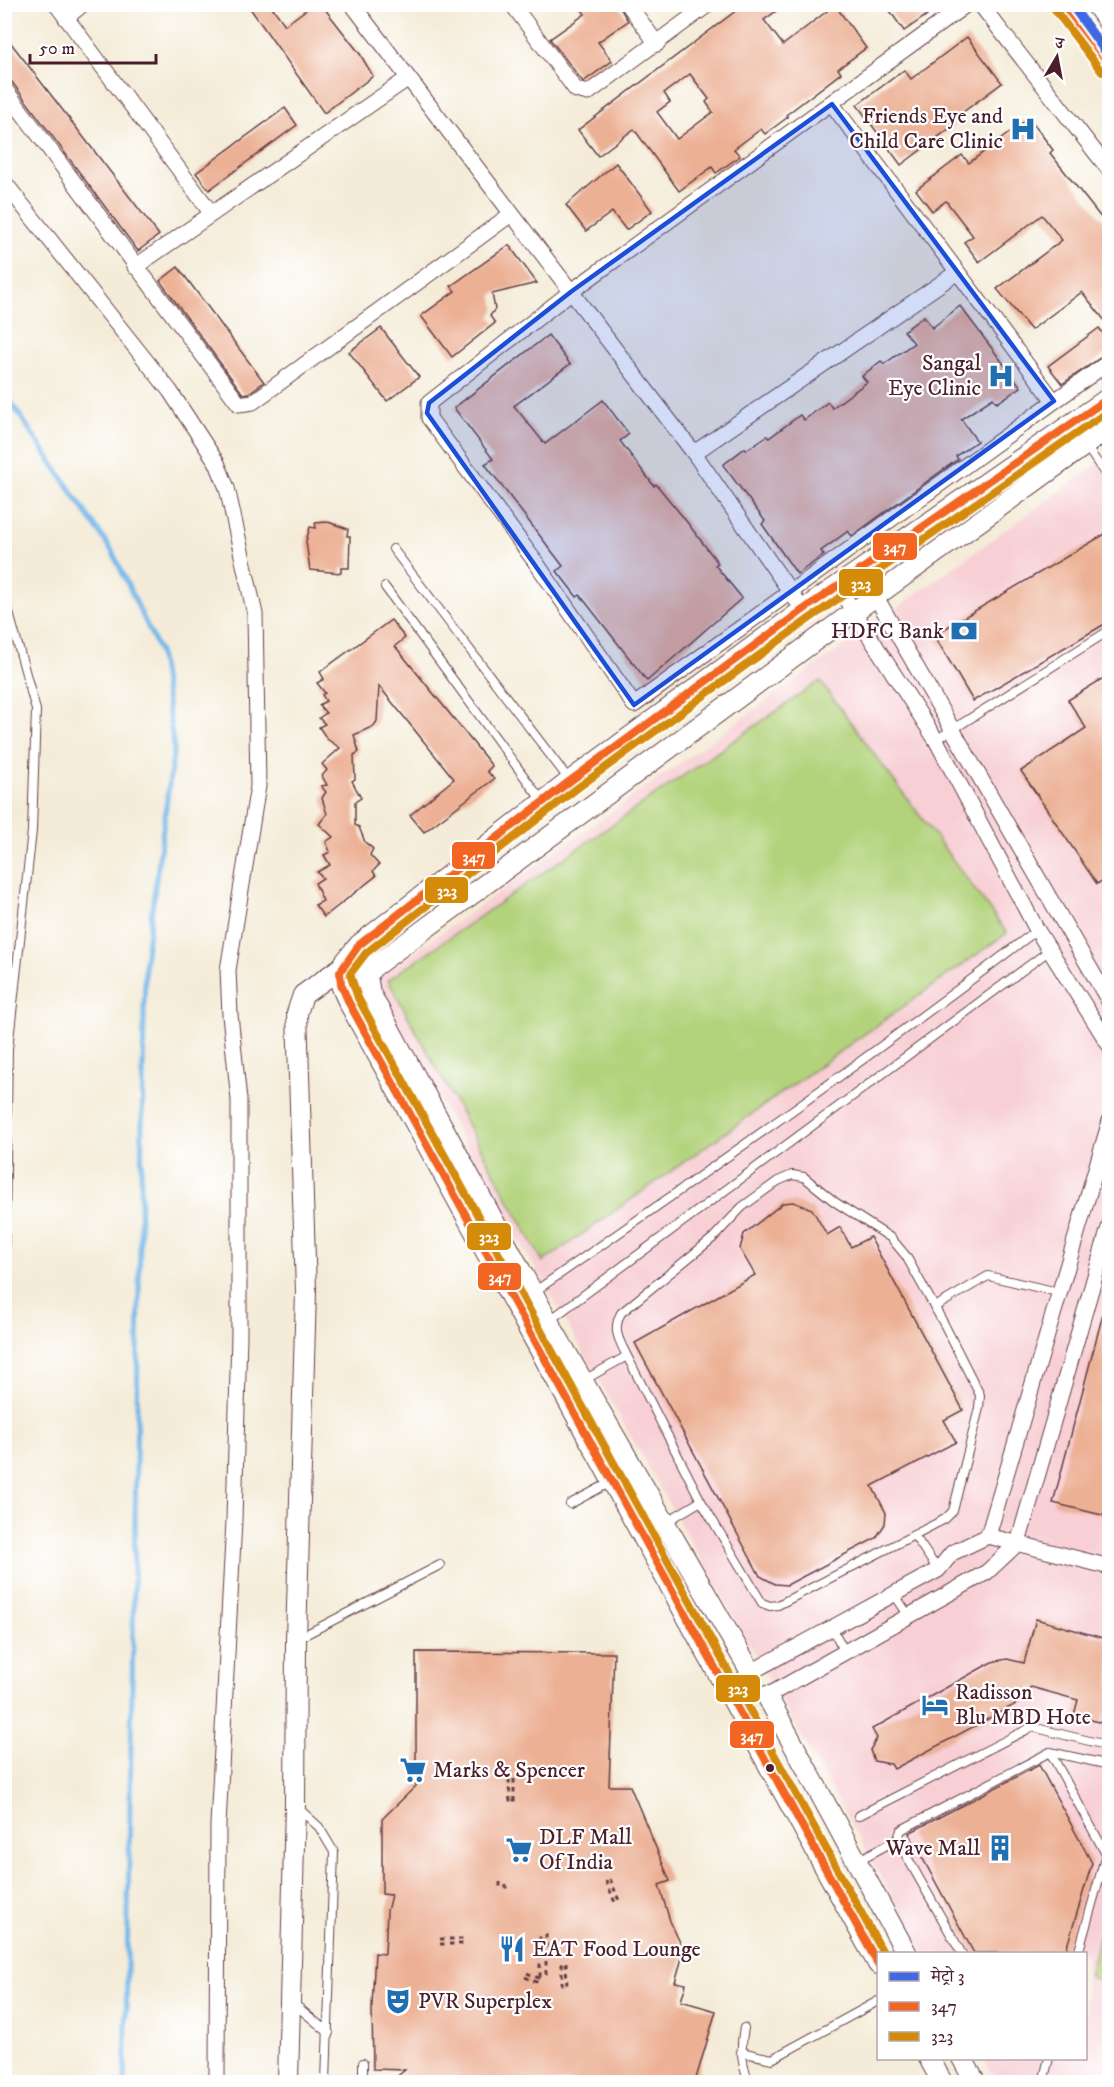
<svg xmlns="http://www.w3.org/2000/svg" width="1114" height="2087" font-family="'IM FELL DW Pica','Noto Serif Devanagari',serif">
	<rect width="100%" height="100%" fill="#fff"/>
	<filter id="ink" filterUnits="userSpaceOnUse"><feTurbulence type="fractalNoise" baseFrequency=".0167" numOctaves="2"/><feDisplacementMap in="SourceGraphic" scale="12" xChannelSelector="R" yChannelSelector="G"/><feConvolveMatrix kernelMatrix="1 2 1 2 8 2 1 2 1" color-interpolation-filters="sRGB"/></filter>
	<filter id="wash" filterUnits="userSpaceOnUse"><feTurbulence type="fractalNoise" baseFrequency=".008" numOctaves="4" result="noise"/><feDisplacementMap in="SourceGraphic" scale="24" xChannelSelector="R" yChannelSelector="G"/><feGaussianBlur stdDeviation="1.35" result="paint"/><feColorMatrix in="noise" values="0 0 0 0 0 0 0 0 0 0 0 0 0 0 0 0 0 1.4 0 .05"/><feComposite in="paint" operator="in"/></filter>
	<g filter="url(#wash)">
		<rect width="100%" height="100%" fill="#f4ecd8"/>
		<polygon fill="#f7cfd4" points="1109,456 1109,2082 997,2082 984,2059 1086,2058 1086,1954 924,1953 373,982"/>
		<g fill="#b2d37b" stroke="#7e7953" stroke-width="1.5">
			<polygon points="820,681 1007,933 543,1262 388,980"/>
			<polygon points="1107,1902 1110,1903 1109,1982 1089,1977"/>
		</g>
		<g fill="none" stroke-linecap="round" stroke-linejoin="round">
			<polyline stroke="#73b7e9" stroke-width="5" points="4,392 112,551 159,651 174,748 145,961 125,2082"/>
		</g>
		<g id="blocks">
			<g fill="#ecb094" fill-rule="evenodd">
				<polygon points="247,4 270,4 285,25 314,4 321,4 360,54 373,76 324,113"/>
				<polygon points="578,4 618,4 628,21 598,42 612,61 583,82 550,39 585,14"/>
				<path d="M745,4h41l-22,16 19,25 52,-40 31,43 -28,21 3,4 -55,42 2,2 -23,17 -4,-5 -27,20 6,7 -24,17 -4,-6 -33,24 -45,-62 -36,27 -20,-26zM690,74l19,25 -3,3 7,10 -36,27 -20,-27 13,-10 -6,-9z"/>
				<polygon points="885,4 920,4 927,15 904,31"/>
				<polygon points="4,34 159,235 138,251 12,82 4,78"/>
				<polygon points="967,37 1002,83 951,121 954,125 901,165 857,105 904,70 911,79"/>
				<polygon points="285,108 297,125 209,190 196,173"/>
				<polygon points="1029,118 1053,150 1050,153 1110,229 1110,327 1082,292 1031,330 997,289 1062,240 1042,215 979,262 964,242 973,236 946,201 932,211 916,190 962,155 969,163"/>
				<polygon points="616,163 652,211 626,230 612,212 586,231 566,205"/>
				<polygon points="509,245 537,283 492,294 495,309 490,316 495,323 452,357 421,316 455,291 451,286"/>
				<polygon points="178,267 264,382 249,393 243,394 160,281"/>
				<polygon points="960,306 1021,387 997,403 993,398 961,419 977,441 956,456 958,459 852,536 848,531 821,551 824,555 797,574 762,524 765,521 723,465 745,448 746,450 767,436 769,438 800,415 804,420 828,402 832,408 867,382 862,376 881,361 884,364 914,343 904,331 924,316 932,328"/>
				<polygon points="381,328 419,377 387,401 349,352"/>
				<polygon points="1099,328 1110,342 1110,351 1062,384 1048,366"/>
				<polygon points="548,335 570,364 514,406 545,444 603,400 629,434 620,441 654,486 656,484 683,517 718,563 715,565 742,598 647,681 580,595 577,597 557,571 563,566 485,464 493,459 454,408"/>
				<polygon points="328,522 348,529 347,536 350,536 349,568 341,568 341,573 310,570 306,541 310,527 316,528 315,523"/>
				<polygon points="1110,531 1110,621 973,701 934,635"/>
				<polygon points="391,620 405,638 395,646 492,766 487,771 494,779 424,832 410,815 454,779 379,686 377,721 374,726 354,735 359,752 354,755 355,779 352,781 361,798 355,802 355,825 359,827 365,842 373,849 370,855 379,865 373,871 376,876 324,917 315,905 323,901 315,883 323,878 317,872 330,865 324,855 330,852 326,842 333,837 319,824 327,814 322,798 326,792 321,786 327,785 322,776 327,770 322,764 340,748 327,739 319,727 325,724 319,718 326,713 319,705 326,701 322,695 325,693 317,683 324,679 320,672"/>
				<polygon points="1110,674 1110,876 1097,884 1021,771 1086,728 1068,700"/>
				<polygon points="793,1202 812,1209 827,1235 840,1227 851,1247 870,1237 963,1410 944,1420 956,1442 872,1486 886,1513 885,1524 876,1538 787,1585 775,1584 760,1576 635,1343 755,1275 740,1249 744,1234 783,1203"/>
				<polygon points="1105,1306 1110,1306 1110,1517 1053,1503"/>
				<polygon points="1036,1619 1110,1640 1110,1711 1106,1710 1102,1723 1074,1715 1078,1700 1031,1687 1016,1704 894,1769 891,1764 874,1761 870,1750 877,1738 872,1729 992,1662 1007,1659 1024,1663"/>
				<polygon points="416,1652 614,1653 609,1786 630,1786 670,1881 659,1885 670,1921 684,1951 675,1982 686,1984 681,2001 716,2011 695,2082 390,2082 405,2070 373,2069 372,2006 375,1953 385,1954 387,1911 391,1895 382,1894 382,1819 416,1786"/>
				<polygon points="1039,1765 1092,1863 1065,1953 974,1953 909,1833"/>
			</g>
		</g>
	</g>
	<g filter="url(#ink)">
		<use href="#blocks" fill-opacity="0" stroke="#643e45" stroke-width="1.5"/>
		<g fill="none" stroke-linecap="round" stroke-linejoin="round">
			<g stroke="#643e45" stroke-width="10">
				<g id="service">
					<polyline points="1086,446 1110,481"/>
					<polyline points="393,549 570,781"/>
					<polyline points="385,587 542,801"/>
					<polyline points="4,595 36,710 32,831 8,1049 4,1284"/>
					<polyline points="936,740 1110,630"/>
					<path d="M534,1292c170,-118 339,-237 503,-362"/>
					<polyline points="935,1307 988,1276 1058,1292"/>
					<polyline points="550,1320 1050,950"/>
					<path d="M584,1380l43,-24c-8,-16 -15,-26 -6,-43l92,-75 29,-31 36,-26 14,-6 12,2 31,25 56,36 15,18 38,68 36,71 -1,13 -26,103 -8,8 -167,86 -8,1 -8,-3 -61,-102 -74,-145"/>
					<polyline points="570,1504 611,1482"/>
					<polyline points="666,1522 701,1501"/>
					<polyline points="914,1535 938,1570"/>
					<polyline points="894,1594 909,1616"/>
					<polyline points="832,1628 845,1652"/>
					<polyline points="297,1639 440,1565"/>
					<polyline points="1050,1752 1106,1854"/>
					<polyline points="297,1807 319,1827 334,1852 326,2082"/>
					<polyline points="858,1816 1032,1727 1110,1746"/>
					<polyline points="857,1861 898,1839"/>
					<polyline points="962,1954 903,1850 898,1839 901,1830 1050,1752 1110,1765"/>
					<polyline points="1078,1954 1110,1840"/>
					<polyline points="293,2003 329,2033"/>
					<path d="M744,2028c-4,19 -3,36 5,54"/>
					<polyline points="741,2052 772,2059 878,2001"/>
					<polyline points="363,2063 363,2082"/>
					<polyline points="1043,2082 1049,2058"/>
				</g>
			</g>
			<g stroke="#643e45" stroke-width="17">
				<g id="minor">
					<polyline points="56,4 212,214"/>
					<polyline points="352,4 694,453 796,600"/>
					<polyline points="512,4 576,90 588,93 709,4"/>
					<polyline points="628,4 657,44"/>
					<polyline points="967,4 572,291 429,403 429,418 537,564 634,705 1110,361"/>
					<polyline points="980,4 1110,171"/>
					<polyline points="66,18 83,4"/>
					<polyline points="4,88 239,404 253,402 510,215"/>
					<polyline points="832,104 1054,401"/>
					<polyline points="4,182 170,391 217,463 227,488 255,614 258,786 228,970 230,1015 239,1100 239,1334 234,1521 218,1825 217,2082"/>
					<polyline points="135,267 407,79"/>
					<polyline points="694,453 956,273"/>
					<polyline points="861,571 1110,1003"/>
					<polyline points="838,587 936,740 1037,930 1110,1046"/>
					<polyline points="988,1536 1110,1121"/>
					<polyline points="729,1692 751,1672 938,1570 952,1553 988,1536 1110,1567"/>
					<polyline points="767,1696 987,1572 1018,1543 1110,1224"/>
				</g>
			</g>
			<g stroke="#643e45" stroke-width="22">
				<g id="tertiary">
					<polyline points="751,1672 548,1321 370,993 367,976 372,968 855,611 1110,427"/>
					<polyline points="767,1696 907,1954"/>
					<path d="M878,1964l-529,-961c-16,-33 -12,-31 10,-58l211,-164 233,-171 307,-213"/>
					<polyline points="929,2058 942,2082"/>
					<polyline points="962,2058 975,2082"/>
					<polyline points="288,2082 295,1805 296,1640 306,1291 297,1013 303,995 339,969 345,970"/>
				</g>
			</g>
			<g stroke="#643e45" stroke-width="23">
				<g id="secondary">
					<polyline points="1063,4 1110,66"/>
					<polyline points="1096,4 1110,23"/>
				</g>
			</g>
			<g stroke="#643e45" stroke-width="3" stroke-dasharray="4.5 4.5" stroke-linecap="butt">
				<polyline points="509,1779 510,1806"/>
				<polyline points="514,1779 514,1806"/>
				<polyline points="610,1879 620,1903"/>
				<polyline points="606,1881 616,1905"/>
				<polyline points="500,1882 500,1891"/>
				<polyline points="506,1884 506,1891"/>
				<polyline points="546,1934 546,1978"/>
				<polyline points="440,1939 467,1939"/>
				<polyline points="440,1944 467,1944"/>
				<polyline points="566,1962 567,1988"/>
				<polyline points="562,1963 562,1988"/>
				<polyline points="527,1973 543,1980"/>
				<polyline points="525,1977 541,1984"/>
				<polyline points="540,1977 540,1934"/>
			</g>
			<use href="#service" stroke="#fff" stroke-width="8"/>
			<use href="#minor" stroke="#fff" stroke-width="15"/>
			<use href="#tertiary" stroke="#fff" stroke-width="20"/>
			<use href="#secondary" stroke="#fff" stroke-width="21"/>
			<g stroke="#fff" stroke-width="12">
				<g id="bus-1">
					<polyline points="1063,4 1110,65"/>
					<polyline points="878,1964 349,1003 341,984 340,972 359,945 570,781 803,610 1110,397"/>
				</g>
			</g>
			<g stroke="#fff" stroke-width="12">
				<g id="bus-2">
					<polyline points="1055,10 1102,72"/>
					<polyline points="884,1954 358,998 350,974 366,953 576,789 809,619 1110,410"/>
				</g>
			</g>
			<use href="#bus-1" stroke="#f26522" stroke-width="8"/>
			<use href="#bus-2" stroke="#d48b09" stroke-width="8"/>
			<g stroke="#fff" stroke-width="14">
				<polyline id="metro-1" points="1071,4 1110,58"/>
			</g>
			<use href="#metro-1" stroke="#4169e1" stroke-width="9"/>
		</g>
	</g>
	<path fill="#1d4ed8" fill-opacity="0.2" stroke="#1d4ed8" stroke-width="4.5" stroke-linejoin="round" d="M832,104l222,297 -420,304 -207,-292 2,-10 143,-112z"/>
	<defs>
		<g id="hospital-bare" transform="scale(2.07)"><path d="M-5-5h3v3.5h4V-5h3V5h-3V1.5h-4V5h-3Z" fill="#1f6fb2" stroke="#fff" stroke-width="2.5" paint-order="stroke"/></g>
		<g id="bank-bare" transform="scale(2.07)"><path d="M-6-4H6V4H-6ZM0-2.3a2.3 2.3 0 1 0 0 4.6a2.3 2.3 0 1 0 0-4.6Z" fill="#1f6fb2" stroke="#fff" stroke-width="2.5" paint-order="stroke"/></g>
		<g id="hotel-bare" transform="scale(2.07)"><path d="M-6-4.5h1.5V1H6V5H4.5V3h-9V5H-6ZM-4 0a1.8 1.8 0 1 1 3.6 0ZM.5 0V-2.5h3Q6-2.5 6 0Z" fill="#1f6fb2" stroke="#fff" stroke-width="2.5" paint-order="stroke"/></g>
		<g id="supermarket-bare" transform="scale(2.07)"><path d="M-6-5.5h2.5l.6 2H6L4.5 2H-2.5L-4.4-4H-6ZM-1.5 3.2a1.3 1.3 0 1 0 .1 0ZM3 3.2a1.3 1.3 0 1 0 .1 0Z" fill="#1f6fb2" stroke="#fff" stroke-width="2.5" paint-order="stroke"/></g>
		<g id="building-bare" transform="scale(2.07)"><path d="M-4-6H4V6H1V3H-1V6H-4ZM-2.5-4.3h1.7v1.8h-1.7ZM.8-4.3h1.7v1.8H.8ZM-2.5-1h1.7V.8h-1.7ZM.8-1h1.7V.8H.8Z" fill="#1f6fb2" stroke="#fff" stroke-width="2.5" paint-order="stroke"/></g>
		<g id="restaurant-bare" transform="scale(2.07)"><path d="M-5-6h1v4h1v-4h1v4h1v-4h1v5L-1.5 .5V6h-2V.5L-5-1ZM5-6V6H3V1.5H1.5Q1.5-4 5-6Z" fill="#1f6fb2" stroke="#fff" stroke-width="2.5" paint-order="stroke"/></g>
		<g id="theatre-bare" transform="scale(2.07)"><path d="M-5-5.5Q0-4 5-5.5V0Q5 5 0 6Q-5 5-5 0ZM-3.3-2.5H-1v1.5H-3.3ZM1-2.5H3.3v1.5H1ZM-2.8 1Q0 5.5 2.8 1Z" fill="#1f6fb2" stroke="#fff" stroke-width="2.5" paint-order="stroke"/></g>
	</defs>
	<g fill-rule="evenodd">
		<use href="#hospital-bare" x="1023" y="129"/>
		<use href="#hospital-bare" x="1001" y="376"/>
		<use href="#bank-bare" x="964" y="631"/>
		<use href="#hotel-bare" x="935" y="1705"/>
		<use href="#supermarket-bare" x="413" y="1770"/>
		<use href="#building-bare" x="1000" y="1848"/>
		<use href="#supermarket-bare" x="519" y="1850"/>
		<use href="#restaurant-bare" x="512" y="1949"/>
		<use href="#theatre-bare" x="398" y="2001"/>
	</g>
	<circle fill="#4a1f2b" stroke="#fff" stroke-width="2" cx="770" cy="1768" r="5"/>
	<g text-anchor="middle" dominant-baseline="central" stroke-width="4.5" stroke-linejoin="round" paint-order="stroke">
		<g font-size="22" fill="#4a1f2b" stroke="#fff" text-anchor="start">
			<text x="1003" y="116" text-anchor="end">Friends Eye and<tspan x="1003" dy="25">Child Care Clinic</tspan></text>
			<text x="981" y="363" text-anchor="end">Sangal<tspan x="981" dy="25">Eye Clinic</tspan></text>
			<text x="944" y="631" text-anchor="end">HDFC Bank</text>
			<text x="955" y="1692">Radisson<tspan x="955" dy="25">Blu MBD Hote</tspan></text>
			<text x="433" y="1770">Marks &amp; Spencer</text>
			<text x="539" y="1837">DLF Mall<tspan x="539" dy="25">Of India</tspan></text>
			<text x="980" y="1848" text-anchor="end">Wave Mall</text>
			<text x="532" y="1949">EAT Food Lounge</text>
			<text x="418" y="2001">PVR Superplex</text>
		</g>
	</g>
	<g stroke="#fff" stroke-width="2">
		<rect x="872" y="532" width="46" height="29" rx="6" fill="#f26522"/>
		<rect x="838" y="568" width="46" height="29" rx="6" fill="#d48b09"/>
		<rect x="451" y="841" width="45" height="29" rx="6" fill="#f26522"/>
		<rect x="424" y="876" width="45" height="28" rx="6" fill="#d48b09"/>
		<rect x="466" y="1222" width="46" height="29" rx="6" fill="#d48b09"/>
		<rect x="477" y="1262" width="45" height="29" rx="6" fill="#f26522"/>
		<rect x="715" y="1674" width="46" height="29" rx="6" fill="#d48b09"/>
		<rect x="729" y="1720" width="46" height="29" rx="6" fill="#f26522"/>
	</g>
	<g font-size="16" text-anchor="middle" font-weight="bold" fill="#fff">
		<text x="895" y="552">347</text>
		<text x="861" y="589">323</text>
		<text x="474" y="862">347</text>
		<text x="447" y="896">323</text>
		<text x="489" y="1242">323</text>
		<text x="500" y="1282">347</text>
		<text x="738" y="1694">323</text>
		<text x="752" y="1741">347</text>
	</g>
	<rect width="1114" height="2087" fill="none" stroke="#fff" stroke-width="24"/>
	<rect x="877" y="1952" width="210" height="108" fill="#ffffff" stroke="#b7a5aa" stroke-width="1.5"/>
	<rect x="889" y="1972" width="30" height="9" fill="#4169e1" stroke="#b7a5aa" stroke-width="1.5"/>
	<text x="931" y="1982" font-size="18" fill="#4a1f2b">मेट्रो 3</text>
	<rect x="889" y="2002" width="30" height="9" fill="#f26522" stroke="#b7a5aa" stroke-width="1.5"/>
	<text x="931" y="2012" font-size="18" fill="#4a1f2b">347</text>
	<rect x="889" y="2032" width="30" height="9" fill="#d48b09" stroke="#b7a5aa" stroke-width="1.5"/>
	<text x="931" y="2042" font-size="18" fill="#4a1f2b">323</text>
	<g transform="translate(1057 57) rotate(10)" stroke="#ffffff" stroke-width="4.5" paint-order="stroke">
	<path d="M0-4.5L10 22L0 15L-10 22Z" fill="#4a1f2b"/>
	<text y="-9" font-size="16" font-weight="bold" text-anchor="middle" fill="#4a1f2b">उ</text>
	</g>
	<path d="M30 54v9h126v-9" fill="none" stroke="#4a1f2b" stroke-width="3"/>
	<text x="39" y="54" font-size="18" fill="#4a1f2b" stroke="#ffffff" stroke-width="4.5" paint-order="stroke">50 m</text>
</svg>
